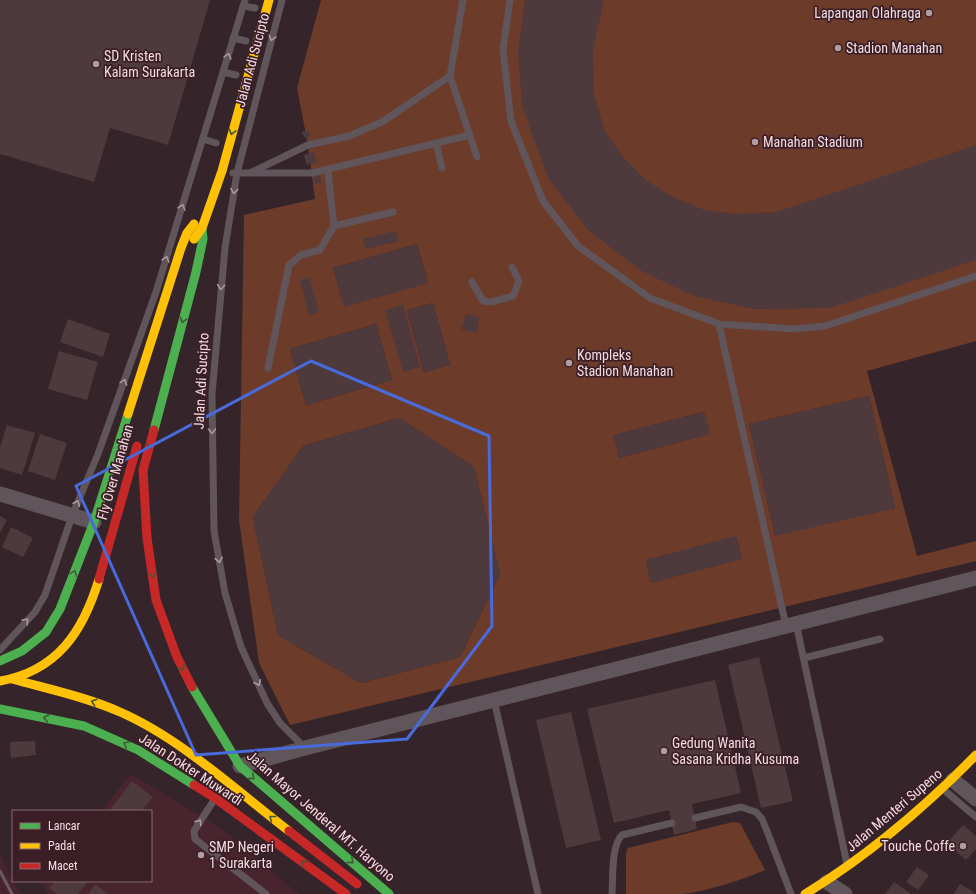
<svg xmlns="http://www.w3.org/2000/svg" width="976" height="894" font-family="'Roboto Condensed',sans-serif">
	<rect width="100%" height="100%" fill="#35252a"/>
	<g fill="#47242e">
		<polygon points="131,774 220,828 299,894 48,894 42,883 44,881 151,881 151,811 101,811"/>
		<polygon points="0,853 13,881 21,894 0,894"/>
	</g>
	<g fill="#6d3b2a" fill-rule="evenodd">
		<path d="M321,0h655v341l-109,30 50,185 59,-15v20l-686,164 -31,-62 -20,-143 5,-305 71,-16 -7,-54 -11,-57zM417,244l11,39 -84,23 -11,-38zM433,303l17,62 -26,7 -17,-62zM376,324l16,56 -86,25 -16,-56zM869,396l26,112 -120,27 -26,-111zM704,412l5,22 -90,24 -5,-23zM399,418l75,49 26,107 -40,83 -99,26 -83,-48 -25,-118 50,-71zM736,537l6,22 -91,23 -5,-22z"/>
		<path d="M733,822l7,1 25,47c-27,11 -54,20 -83,24 -18,0 -38,0 -56,0v-41l2,-5z"/>
	</g>
	<g fill="#4e393c">
		<polygon points="0,0 210,0 168,145 110,128 94,182 0,154"/>
		<polygon points="525,0 604,0 593,50 594,95 605,131 624,158 647,181 671,196 704,210 736,214 777,212 976,145 976,260 830,308 753,309 691,295 642,271 589,231 548,178 522,106 518,51"/>
		<polygon points="308,130 311,136 305,138 302,132"/>
		<polygon points="314,152 317,162 307,165 304,155"/>
		<polygon points="319,175 322,182 315,184 313,178"/>
		<polygon points="396,231 399,241 366,249 363,239"/>
		<polygon points="417,244 428,283 344,307 333,268"/>
		<polygon points="309,278 319,312 309,315 300,280"/>
		<polygon points="433,303 450,365 424,372 407,310"/>
		<polygon points="403,305 420,367 403,372 385,310"/>
		<polygon points="466,314 480,318 476,333 461,329"/>
		<polygon points="68,319 110,334 103,357 60,342"/>
		<polygon points="376,324 392,380 306,405 290,349"/>
		<polygon points="59,351 98,362 87,400 48,389"/>
		<polygon points="869,396 895,508 775,536 749,424"/>
		<polygon points="704,412 710,434 619,458 613,435"/>
		<polygon points="399,418 474,467 500,574 460,657 361,683 278,635 253,517 303,446"/>
		<polygon points="7,425 35,433 22,475 0,468 0,447"/>
		<polygon points="40,434 67,443 55,480 28,471"/>
		<polygon points="0,516 7,520 0,533"/>
		<polygon points="11,527 33,538 23,557 2,547"/>
		<polygon points="736,536 742,559 651,583 646,560"/>
		<polygon points="759,657 793,801 761,808 728,665"/>
		<polygon points="715,680 741,793 692,804 697,829 674,835 669,810 614,823 587,709"/>
		<polygon points="571,712 601,840 566,848 536,720"/>
		<polygon points="35,741 36,755 11,758 10,742"/>
		<polygon points="132,781 153,797 142,811 109,811"/>
		<polygon points="963,825 976,836 976,849 966,860 947,843"/>
		<polygon points="917,867 929,875 918,890 906,882"/>
		<polygon points="55,881 88,881 78,894 57,894 49,888"/>
		<polygon points="894,882 911,894 885,894"/>
		<polygon points="95,884 108,894 88,894"/>
		<polygon points="960,884 974,892 973,894 954,894"/>
	</g>
	<g fill="none" stroke-linecap="round" stroke-linejoin="round">
		<g stroke="#60555a" stroke-width="7">
			<polyline points="282,0 237,173 225,248 212,394 214,531 225,593 241,647 267,703 280,723 305,748"/>
			<polyline points="463,0 450,76 477,157"/>
			<polyline points="510,0 503,49 511,121 543,201 578,246 650,298 719,324 794,329 825,326 976,276"/>
			<polyline points="243,6 255,8"/>
			<polyline points="233,38 246,41"/>
			<polyline points="223,72 236,75"/>
			<polyline points="203,139 216,143"/>
			<polyline points="436,143 442,168"/>
			<polyline points="252,172 308,145 349,136 382,122 450,76"/>
			<polyline points="233,173 312,173 470,135"/>
			<polyline points="334,226 393,212"/>
			<polyline points="472,282 483,301 491,302 513,296 519,281 512,267"/>
			<polyline points="719,324 786,626"/>
			<polyline points="268,368 289,265 301,255 320,250 334,226 328,171"/>
			<polyline points="796,623 847,864"/>
			<polyline points="0,650 35,612 45,595 72,516 98,454 156,292 245,0"/>
			<polyline points="804,658 880,639"/>
			<polyline points="494,700 538,894"/>
			<polyline points="944,790 976,817"/>
			<polyline points="214,800 194,831 195,839 266,894"/>
			<polyline points="695,818 741,807 756,812 762,819 767,831 791,894"/>
			<path d="M612,894c1,-14 -1,-49 10,-59l50,-12"/>
		</g>
		<g stroke="#60555a" stroke-width="15">
			<polyline points="0,494 94,522"/>
			<polyline points="240,766 305,748 976,578"/>
			<polyline points="953,780 976,799"/>
			<polyline points="827,882 845,894"/>
		</g>
		<g stroke="#4caf50" stroke-width="9">
			<polyline points="154,430 196,272 203,239 202,228"/>
			<polyline points="0,661 22,651 46,632 60,609 94,522 128,414"/>
			<polyline points="192,687 240,766 389,894"/>
			<polyline points="0,709 84,726 138,750 194,785"/>
		</g>
		<g stroke="#ffc107" stroke-width="9">
			<polyline points="194,239 202,228 222,171 269,0"/>
			<polyline points="128,414 181,248 187,233 194,224"/>
			<path d="M12,679c36,10 74,18 108,33 60,26 117,79 169,119"/>
			<path d="M0,681c57,-10 83,-49 99,-102"/>
			<path d="M805,894c64,-39 119,-86 171,-139"/>
		</g>
		<g stroke="#c62828" stroke-width="9">
			<polyline points="154,430 143,470 147,538 156,600 177,657 192,687"/>
			<polyline points="99,579 137,446"/>
			<polyline points="194,785 215,798 346,894"/>
			<polyline points="289,831 357,884"/>
		</g>
		<polyline stroke="#6a5d61" stroke-width="3" points="0,871 12,894"/>
	</g>
	<defs><path id="oneway-chevron" d="M-2-3.5L2.5 0L-2 3.5" fill="none" stroke-width="1.6" stroke-linecap="round" stroke-linejoin="round"/></defs>
	<g stroke="#a9989e">
		<use href="#oneway-chevron" transform="translate(272 38) rotate(105)"/>
		<use href="#oneway-chevron" transform="translate(228 56) rotate(-74)"/>
		<use href="#oneway-chevron" transform="translate(234 191) rotate(99)"/>
		<use href="#oneway-chevron" transform="translate(182 207) rotate(-73)"/>
		<use href="#oneway-chevron" transform="translate(166 259) rotate(-73)"/>
		<use href="#oneway-chevron" transform="translate(221 287) rotate(95)"/>
		<use href="#oneway-chevron" transform="translate(124 382) rotate(-70)"/>
		<use href="#oneway-chevron" transform="translate(212 431) rotate(89)"/>
		<use href="#oneway-chevron" transform="translate(77 503) rotate(-67)"/>
		<use href="#oneway-chevron" transform="translate(219 560) rotate(80)"/>
		<use href="#oneway-chevron" transform="translate(26 621) rotate(-47)"/>
		<use href="#oneway-chevron" transform="translate(258 683) rotate(65)"/>
		<use href="#oneway-chevron" transform="translate(199 822) rotate(-57)"/>
	</g>
	<g stroke="#425837">
		<use href="#oneway-chevron" transform="translate(232 132) rotate(105)"/>
		<use href="#oneway-chevron" transform="translate(183 320) rotate(105)"/>
		<use href="#oneway-chevron" transform="translate(150 446) rotate(105)"/>
		<use href="#oneway-chevron" transform="translate(74 573) rotate(-69)"/>
		<use href="#oneway-chevron" transform="translate(153 575) rotate(82)"/>
		<use href="#oneway-chevron" transform="translate(182 668) rotate(65)"/>
		<use href="#oneway-chevron" transform="translate(94 702) rotate(-162)"/>
		<use href="#oneway-chevron" transform="translate(46 718) rotate(-169)"/>
		<use href="#oneway-chevron" transform="translate(126 744) rotate(-155)"/>
		<use href="#oneway-chevron" transform="translate(252 777) rotate(41)"/>
		<use href="#oneway-chevron" transform="translate(272 818) rotate(-142)"/>
		<use href="#oneway-chevron" transform="translate(351 861) rotate(41)"/>
		<use href="#oneway-chevron" transform="translate(304 863) rotate(-144)"/>
	</g>
	<path fill="none" stroke="#486ada" stroke-width="3" stroke-linejoin="round" d="M311,361l178,75 3,190 -85,113 -211,16 -120,-269z"/>
	<g fill="#b09ca1" stroke="#3c1e27" stroke-width="1.5">
		<circle cx="929" cy="13" r="4"/>
		<circle cx="838" cy="48" r="4"/>
		<circle cx="96" cy="64" r="4"/>
		<circle cx="755" cy="142" r="4"/>
		<circle cx="569" cy="363" r="4"/>
		<circle cx="664" cy="751" r="4"/>
		<circle cx="963" cy="846" r="4"/>
		<circle cx="201" cy="855" r="4"/>
	</g>
	<g text-anchor="middle" dominant-baseline="central" stroke-width="3.5" stroke-linejoin="round" paint-order="stroke">
		<g font-size="14" fill="#f2dce1" stroke="#3c1e27" text-anchor="start">
			<text x="921" y="13" text-anchor="end">Lapangan Olahraga</text>
			<text x="846" y="48">Stadion Manahan</text>
			<text x="104" y="56">SD Kristen<tspan x="104" dy="16">Kalam Surakarta</tspan></text>
			<text x="763" y="142">Manahan Stadium</text>
			<text x="577" y="355">Kompleks<tspan x="577" dy="16">Stadion Manahan</tspan></text>
			<text x="672" y="743">Gedung Wanita<tspan x="672" dy="16">Sasana Kridha Kusuma</tspan></text>
			<text x="955" y="846" text-anchor="end">Touche Coffe</text>
			<text x="209" y="847">SMP Negeri<tspan x="209" dy="16">1 Surakarta</tspan></text>
		</g>
		<g font-size="14" fill="#f2dce1" stroke="#3c1e27">
			<text transform="translate(252 60) rotate(-75)">Jalan Adi Sucipto</text>
			<text transform="translate(201 381) rotate(-87)">Jalan Adi Sucipto</text>
			<text transform="translate(115 472) rotate(-74)">Fly Over Manahan</text>
			<text transform="translate(191 769) rotate(33)">Jalan Dokter Muwardi</text>
			<text transform="translate(894 810) rotate(-40)">Jalan Menteri Supeno</text>
			<text transform="translate(321 816) rotate(41)">Jalan Mayor Jenderal MT. Haryono</text>
		</g>
	</g>
	<rect x="12" y="810" width="140" height="72" fill="#3c1e27" stroke="#856a71"/>
	<rect x="20" y="823" width="20" height="6" fill="#4caf50" stroke="#856a71"/>
	<text x="48" y="830" font-size="12" fill="#f2dce1">Lancar</text>
	<rect x="20" y="843" width="20" height="6" fill="#ffc107" stroke="#856a71"/>
	<text x="48" y="850" font-size="12" fill="#f2dce1">Padat</text>
	<rect x="20" y="863" width="20" height="6" fill="#c62828" stroke="#856a71"/>
	<text x="48" y="870" font-size="12" fill="#f2dce1">Macet</text>
</svg>
